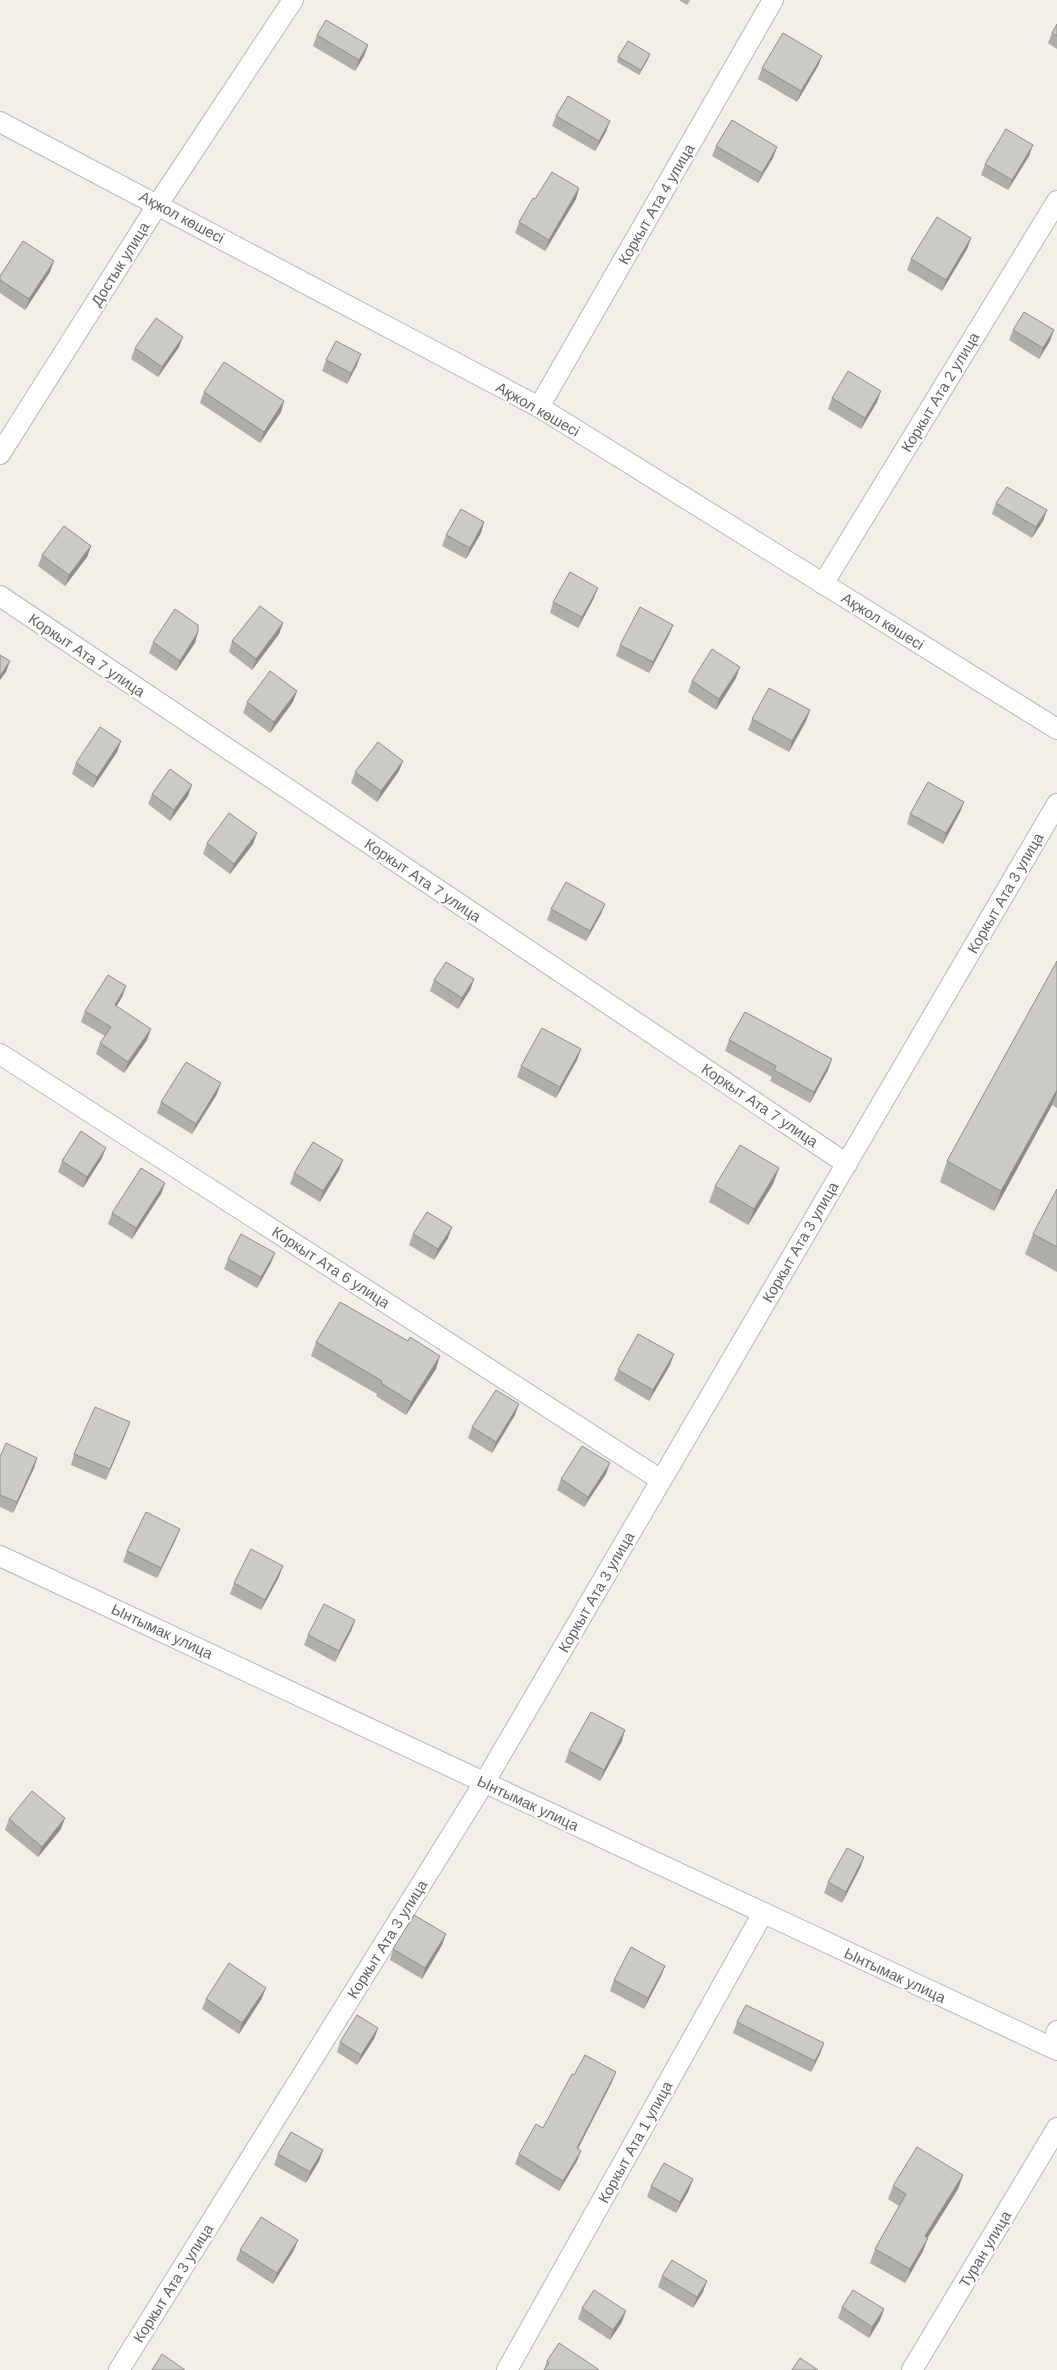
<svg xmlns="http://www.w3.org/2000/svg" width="1057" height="2370" font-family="Arial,sans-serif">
	<rect width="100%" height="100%" fill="#f1efe8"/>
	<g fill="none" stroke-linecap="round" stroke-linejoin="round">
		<g stroke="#b5b8bc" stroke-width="22">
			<g id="street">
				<polyline points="0,122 539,407 1057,729"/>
				<polyline points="539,407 773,0"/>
				<polyline points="0,454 158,204 293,0"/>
				<polyline points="823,584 1057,201"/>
				<polyline points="0,596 847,1164"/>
				<polyline points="0,1054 661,1480"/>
				<polyline points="0,1556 1057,2050"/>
				<polyline points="1051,2047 1057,2031"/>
				<polyline points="119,2370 484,1783 1057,804"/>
				<polyline points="507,2370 763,1913"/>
				<polyline points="912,2370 1057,2128"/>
			</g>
		</g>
		<use href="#street" stroke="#fff" stroke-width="20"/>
	</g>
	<g fill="#afaea9">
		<polygon points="679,0 690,0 687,5"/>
		<polygon points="1057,24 1057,49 1048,43 1052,33"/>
		<polygon points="317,35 368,45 364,56 355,71 313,46"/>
		<polygon points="822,56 818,66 797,102 758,79 762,68"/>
		<polygon points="618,57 648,59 639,75 617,62"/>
		<polygon points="556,116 606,132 595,151 552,126"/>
		<polygon points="716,146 777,147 773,158 758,183 712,156"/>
		<polygon points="1029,156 1008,190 981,175 985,164"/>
		<polygon points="579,188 576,199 545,251 515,233 519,222 535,199"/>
		<polygon points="971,238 967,249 942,291 907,270 911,259"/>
		<polygon points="50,272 25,310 0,293 0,276"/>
		<polygon points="1013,330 1050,341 1039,359 1009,340"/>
		<polygon points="179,347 158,377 131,359 135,348"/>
		<polygon points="326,360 357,365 347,384 322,371"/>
		<polygon points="204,392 284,401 281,412 260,443 200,403"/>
		<polygon points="832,398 877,402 861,429 828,409"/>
		<polygon points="996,503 1047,510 1043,521 1032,538 992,514"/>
		<polygon points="484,522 481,533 466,559 442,546 446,535"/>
		<polygon points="91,546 87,557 65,586 38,566 42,555"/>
		<polygon points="594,598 578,628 550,613 553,602"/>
		<polygon points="283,623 279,634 252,670 229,652 232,641"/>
		<polygon points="673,625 669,635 649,673 616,656 620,645"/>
		<polygon points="198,632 195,643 176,671 149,653 153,642"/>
		<polygon points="736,678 716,710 688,692 692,681"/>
		<polygon points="247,702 293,702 270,733 243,713"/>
		<polygon points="810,710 806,721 789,752 748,730 752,719"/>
		<polygon points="121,741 117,752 93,788 72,774 76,763"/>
		<polygon points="403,761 399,771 377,802 351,783 355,772"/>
		<polygon points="152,794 188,796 170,821 148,804"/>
		<polygon points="964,802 960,812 943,844 907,824 910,814"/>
		<polygon points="207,843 253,844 230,874 203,854"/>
		<polygon points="605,904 601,914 586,941 547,920 551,909"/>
		<polygon points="1057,961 1057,1108 1052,1105 994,1211 940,1182 947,1161"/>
		<polygon points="474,979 470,990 458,1009 430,991 434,980"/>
		<polygon points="126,986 122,997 116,1006 147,1040 124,1073 96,1054 100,1043 105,1036 81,1022 85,1011"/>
		<polygon points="729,1040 828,1070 810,1103 770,1081 772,1077 725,1051"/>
		<polygon points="581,1049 577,1060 556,1098 517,1077 521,1066"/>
		<polygon points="217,1094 192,1134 157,1113 161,1102"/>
		<polygon points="102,1158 83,1188 58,1172 62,1161"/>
		<polygon points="343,1160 339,1170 320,1202 290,1184 294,1173"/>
		<polygon points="779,1168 773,1184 748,1225 709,1202 715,1186"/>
		<polygon points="165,1183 161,1194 132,1239 108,1224 112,1213"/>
		<polygon points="1057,1189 1057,1272 1025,1254 1033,1234"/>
		<polygon points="413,1234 448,1238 434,1260 409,1245"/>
		<polygon points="228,1259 271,1263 257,1288 224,1269"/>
		<polygon points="316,1342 436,1369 406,1415 376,1396 377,1394 311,1356"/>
		<polygon points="670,1365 649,1401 614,1380 618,1370"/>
		<polygon points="515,1415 492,1453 468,1438 472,1427"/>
		<polygon points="126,1433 106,1480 71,1465 74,1454"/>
		<polygon points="0,1457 37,1458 34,1468 13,1513 0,1507"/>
		<polygon points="606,1474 584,1507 557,1490 561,1479"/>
		<polygon points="176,1539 157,1578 123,1562 127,1551"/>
		<polygon points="279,1577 261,1610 230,1594 234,1583"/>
		<polygon points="355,1620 351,1631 335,1662 304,1645 308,1635"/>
		<polygon points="622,1741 600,1781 565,1762 569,1751"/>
		<polygon points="9,1819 61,1829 38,1857 5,1830"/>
		<polygon points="864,1857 860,1868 842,1903 824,1893 828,1882"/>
		<polygon points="442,1945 422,1979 390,1960 393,1949"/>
		<polygon points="665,1966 661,1976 644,2009 610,1991 614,1980"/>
		<polygon points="262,1998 239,2034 202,2009 206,1999"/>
		<polygon points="737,2022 824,2043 820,2054 811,2072 733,2033"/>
		<polygon points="378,2028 374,2039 357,2065 337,2052 340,2042"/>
		<polygon points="574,2075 612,2082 578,2149 577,2161 559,2191 515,2164 519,2154 543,2128"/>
		<polygon points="323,2150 319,2161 306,2183 274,2165 278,2154"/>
		<polygon points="963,2175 958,2189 928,2237 923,2251 905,2283 870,2263 875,2249 899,2206 888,2199 893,2186"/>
		<polygon points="693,2179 689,2190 676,2213 647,2197 651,2186"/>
		<polygon points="240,2250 294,2250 273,2284 236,2260"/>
		<polygon points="662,2276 703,2292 693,2308 658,2287"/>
		<polygon points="842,2307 884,2309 880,2320 869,2338 838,2318"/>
		<polygon points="582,2308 622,2322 610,2340 578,2319"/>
		<polygon points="547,2361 598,2370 544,2370"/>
	</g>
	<g fill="#8f8d8a">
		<polygon points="368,45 364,56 355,71 359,60"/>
		<polygon points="650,54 648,59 639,75 641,70"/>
		<polygon points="822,56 818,66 797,102 801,91"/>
		<polygon points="610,121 606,132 595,151 599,141"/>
		<polygon points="1033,145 1029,156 1008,190 1012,180"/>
		<polygon points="777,147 773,158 758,183 762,173"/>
		<polygon points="579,188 576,199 545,251 549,240"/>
		<polygon points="971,238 967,249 942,291 946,280"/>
		<polygon points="54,261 50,272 25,310 29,299"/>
		<polygon points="1054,330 1050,341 1039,359 1043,348"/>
		<polygon points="183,337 179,347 158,377 162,367"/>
		<polygon points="361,354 357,365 347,384 351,373"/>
		<polygon points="881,391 877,402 861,429 865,418"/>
		<polygon points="284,401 281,412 260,443 264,432"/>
		<polygon points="1047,510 1043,521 1032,538 1036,527"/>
		<polygon points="484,522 481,533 466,559 470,548"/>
		<polygon points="91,546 87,557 65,586 69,575"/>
		<polygon points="598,588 594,598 578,628 582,617"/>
		<polygon points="283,623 279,634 252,670 256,659"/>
		<polygon points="673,625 669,635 649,673 653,662"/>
		<polygon points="198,632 195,643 176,671 180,661"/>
		<polygon points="10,661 6,672 0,680 0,676"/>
		<polygon points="740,667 736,678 716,710 719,699"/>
		<polygon points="297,691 293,702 270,733 274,722"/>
		<polygon points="810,710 806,721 789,752 792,741"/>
		<polygon points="121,741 117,752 93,788 97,777"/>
		<polygon points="403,761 399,771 377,802 381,791"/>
		<polygon points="192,785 188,796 170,821 174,810"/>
		<polygon points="964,802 960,812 943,844 946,833"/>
		<polygon points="257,833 253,844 230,874 234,864"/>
		<polygon points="605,904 601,914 586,941 590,931"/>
		<polygon points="474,979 470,990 458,1009 462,998"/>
		<polygon points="126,986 122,997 111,1016 115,1005"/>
		<polygon points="151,1029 147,1040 124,1073 128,1062"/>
		<polygon points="581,1049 577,1060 556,1098 560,1087"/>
		<polygon points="832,1059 828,1070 810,1103 814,1092"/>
		<polygon points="221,1083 217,1094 192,1134 196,1124"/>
		<polygon points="1057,1090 1057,1092 1052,1105 994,1211 1001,1191"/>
		<polygon points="106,1148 102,1158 83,1188 87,1177"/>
		<polygon points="343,1160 339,1170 320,1202 323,1191"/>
		<polygon points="779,1168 773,1184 748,1225 754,1209"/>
		<polygon points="165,1183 161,1194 132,1239 136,1228"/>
		<polygon points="452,1227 448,1238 434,1260 438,1249"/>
		<polygon points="275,1253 271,1263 257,1288 261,1277"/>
		<polygon points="674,1354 670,1365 649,1401 653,1390"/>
		<polygon points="440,1356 436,1369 406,1415 411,1402"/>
		<polygon points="519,1404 515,1415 492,1453 496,1442"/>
		<polygon points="130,1422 126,1433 106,1480 110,1469"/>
		<polygon points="37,1458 34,1468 13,1513 17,1502"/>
		<polygon points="610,1463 606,1474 584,1507 588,1497"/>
		<polygon points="180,1529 176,1539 157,1578 161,1568"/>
		<polygon points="283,1566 279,1577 261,1610 265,1600"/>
		<polygon points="355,1620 351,1631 335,1662 339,1651"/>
		<polygon points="625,1730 622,1741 600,1781 604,1770"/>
		<polygon points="65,1818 61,1829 38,1857 42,1847"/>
		<polygon points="864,1857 860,1868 842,1903 846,1892"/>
		<polygon points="446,1934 442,1945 422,1979 425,1968"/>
		<polygon points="665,1966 661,1976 644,2009 648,1998"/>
		<polygon points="266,1988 262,1998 239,2034 242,2023"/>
		<polygon points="378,2028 374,2039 357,2065 361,2055"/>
		<polygon points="824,2043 820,2054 811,2072 815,2061"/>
		<polygon points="616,2072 612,2082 573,2158 577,2148"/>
		<polygon points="323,2150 319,2161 306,2183 310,2172"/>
		<polygon points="581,2151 577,2161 559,2191 563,2181"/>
		<polygon points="963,2175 958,2189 920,2250 925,2236"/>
		<polygon points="693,2179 689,2190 676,2213 680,2202"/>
		<polygon points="928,2238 923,2251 905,2283 910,2269"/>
		<polygon points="298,2240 294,2250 273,2284 277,2273"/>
		<polygon points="707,2281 703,2292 693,2308 697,2297"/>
		<polygon points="884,2309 880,2320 869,2338 872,2327"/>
		<polygon points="626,2311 622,2322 610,2340 613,2330"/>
	</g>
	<g fill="#cccac5" stroke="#8f8d8a">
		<polygon points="326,20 368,45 359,60 317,35"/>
		<polygon points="1057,24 1057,36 1052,33"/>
		<polygon points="783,33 822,56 801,91 762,68"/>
		<polygon points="628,41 650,54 641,70 618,57"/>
		<polygon points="568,96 610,121 599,141 556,116"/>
		<polygon points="732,120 777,147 762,173 716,146"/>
		<polygon points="1006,129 1033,145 1012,180 985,164"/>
		<polygon points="552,172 579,188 549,240 519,222 533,198 535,199"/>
		<polygon points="937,217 971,238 946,280 911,259"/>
		<polygon points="23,241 54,261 29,299 0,280 0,276"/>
		<polygon points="1024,312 1054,330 1043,348 1013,330"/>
		<polygon points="156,318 183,337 162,367 135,348"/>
		<polygon points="336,341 361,354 351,373 326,360"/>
		<polygon points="224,362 284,401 264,432 204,392"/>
		<polygon points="848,371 881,391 865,418 832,398"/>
		<polygon points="1007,487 1047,510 1036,527 996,503"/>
		<polygon points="461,509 484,522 470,548 446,535"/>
		<polygon points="64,526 91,546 69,575 42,555"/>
		<polygon points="570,572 598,588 582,617 553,602"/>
		<polygon points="260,606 283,623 256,659 232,641"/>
		<polygon points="640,607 673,625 653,662 620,645"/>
		<polygon points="175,609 198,625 198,632 180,661 153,642"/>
		<polygon points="712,649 740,667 719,699 692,681"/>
		<polygon points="0,655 10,661 0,676"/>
		<polygon points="270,671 297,691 274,722 247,702"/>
		<polygon points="769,688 810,710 792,741 752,719"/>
		<polygon points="100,727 121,741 97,777 76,763"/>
		<polygon points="378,742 403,761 381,791 355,772"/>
		<polygon points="170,769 192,785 174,810 152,794"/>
		<polygon points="928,782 964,802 946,833 910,814"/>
		<polygon points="229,813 257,833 234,864 207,843"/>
		<polygon points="566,882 605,904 590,931 551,909"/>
		<polygon points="1057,961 1057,1090 1001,1191 947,1161"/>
		<polygon points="446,962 474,979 462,998 434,980"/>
		<polygon points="108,975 126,986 115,1005 151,1029 128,1062 100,1043 111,1027 85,1011"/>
		<polygon points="745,1012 832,1059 814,1092 774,1070 776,1066 729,1040"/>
		<polygon points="542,1028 581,1049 560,1087 521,1066"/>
		<polygon points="186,1062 221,1083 196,1124 161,1102"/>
		<polygon points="81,1131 106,1148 87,1177 62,1161"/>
		<polygon points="313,1142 343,1160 323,1191 294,1173"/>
		<polygon points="740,1145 779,1168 754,1209 715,1186"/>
		<polygon points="141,1168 165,1183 136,1228 112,1213"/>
		<polygon points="1057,1189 1057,1247 1033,1234"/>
		<polygon points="427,1212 452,1227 438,1249 413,1234"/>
		<polygon points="241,1234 275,1253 261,1277 228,1259"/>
		<polygon points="340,1302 408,1341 410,1337 440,1356 411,1402 381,1383 382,1381 316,1342"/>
		<polygon points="638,1334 674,1354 653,1390 618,1370"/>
		<polygon points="496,1390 519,1404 496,1442 472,1427"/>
		<polygon points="95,1407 130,1422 110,1469 74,1454"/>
		<polygon points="6,1443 37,1458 17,1502 0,1495 0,1457"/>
		<polygon points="582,1446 610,1463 588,1497 561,1479"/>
		<polygon points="146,1512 180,1529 161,1568 127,1551"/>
		<polygon points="251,1549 283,1566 265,1600 234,1583"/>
		<polygon points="324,1604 355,1620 339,1651 308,1635"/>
		<polygon points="591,1712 625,1730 604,1770 569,1751"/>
		<polygon points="32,1791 65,1818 42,1847 9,1819"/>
		<polygon points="847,1848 864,1857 846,1892 828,1882"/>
		<polygon points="414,1915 446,1934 425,1968 393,1949"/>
		<polygon points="631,1947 665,1966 648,1998 614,1980"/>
		<polygon points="229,1963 266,1988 242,2023 206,1999"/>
		<polygon points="746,2005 824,2043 815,2061 737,2022"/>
		<polygon points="357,2015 378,2028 361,2055 340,2042"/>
		<polygon points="585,2055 616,2072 577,2148 581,2151 563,2181 519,2154 536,2124 543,2128 572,2074 574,2075"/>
		<polygon points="291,2132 323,2150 310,2172 278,2154"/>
		<polygon points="917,2147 963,2175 925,2236 928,2238 910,2269 875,2249 906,2194 893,2186"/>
		<polygon points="664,2163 693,2179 680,2202 651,2186"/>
		<polygon points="261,2217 298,2240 277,2273 240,2250"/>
		<polygon points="672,2260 707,2281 697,2297 662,2276"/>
		<polygon points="594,2290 626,2311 613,2330 582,2308"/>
		<polygon points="853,2290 884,2309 872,2327 842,2307"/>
		<polygon points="559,2343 598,2369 598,2370 544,2370 549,2363 547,2361"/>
		<polygon points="162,2354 185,2370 152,2370"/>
		<polygon points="800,2358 818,2370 792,2370"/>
	</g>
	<g text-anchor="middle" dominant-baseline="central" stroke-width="4" stroke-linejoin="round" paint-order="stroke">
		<g font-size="15" fill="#5f6368" stroke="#fff">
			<text transform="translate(656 204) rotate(-60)">Коркыт Ата 4 улица</text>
			<text transform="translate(182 217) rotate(28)">Ақжол көшесі</text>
			<text transform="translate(120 264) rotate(-58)">Достык улица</text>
			<text transform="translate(940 392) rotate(-59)">Коркыт Ата 2 улица</text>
			<text transform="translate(538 409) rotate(30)">Ақжол көшесі</text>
			<text transform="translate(883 621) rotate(32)">Ақжол көшесі</text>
			<text transform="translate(87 655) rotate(34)">Коркыт Ата 7 улица</text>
			<text transform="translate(423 880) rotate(34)">Коркыт Ата 7 улица</text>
			<text transform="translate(1005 893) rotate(-60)">Коркыт Ата 3 улица</text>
			<text transform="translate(760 1105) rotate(34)">Коркыт Ата 7 улица</text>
			<text transform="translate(800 1242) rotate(-60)">Коркыт Ата 3 улица</text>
			<text transform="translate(331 1267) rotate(33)">Коркыт Ата 6 улица</text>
			<text transform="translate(596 1592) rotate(-60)">Коркыт Ата 3 улица</text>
			<text transform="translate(162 1631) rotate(25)">Ынтымак улица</text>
			<text transform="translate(528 1803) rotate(25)">Ынтымак улица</text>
			<text transform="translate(387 1939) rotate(-58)">Коркыт Ата 3 улица</text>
			<text transform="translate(895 1975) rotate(25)">Ынтымак улица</text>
			<text transform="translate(635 2142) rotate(-61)">Коркыт Ата 1 улица</text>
			<text transform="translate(985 2249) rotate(-59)">Туран улица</text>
			<text transform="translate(173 2283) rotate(-58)">Коркыт Ата 3 улица</text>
		</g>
	</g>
</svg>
